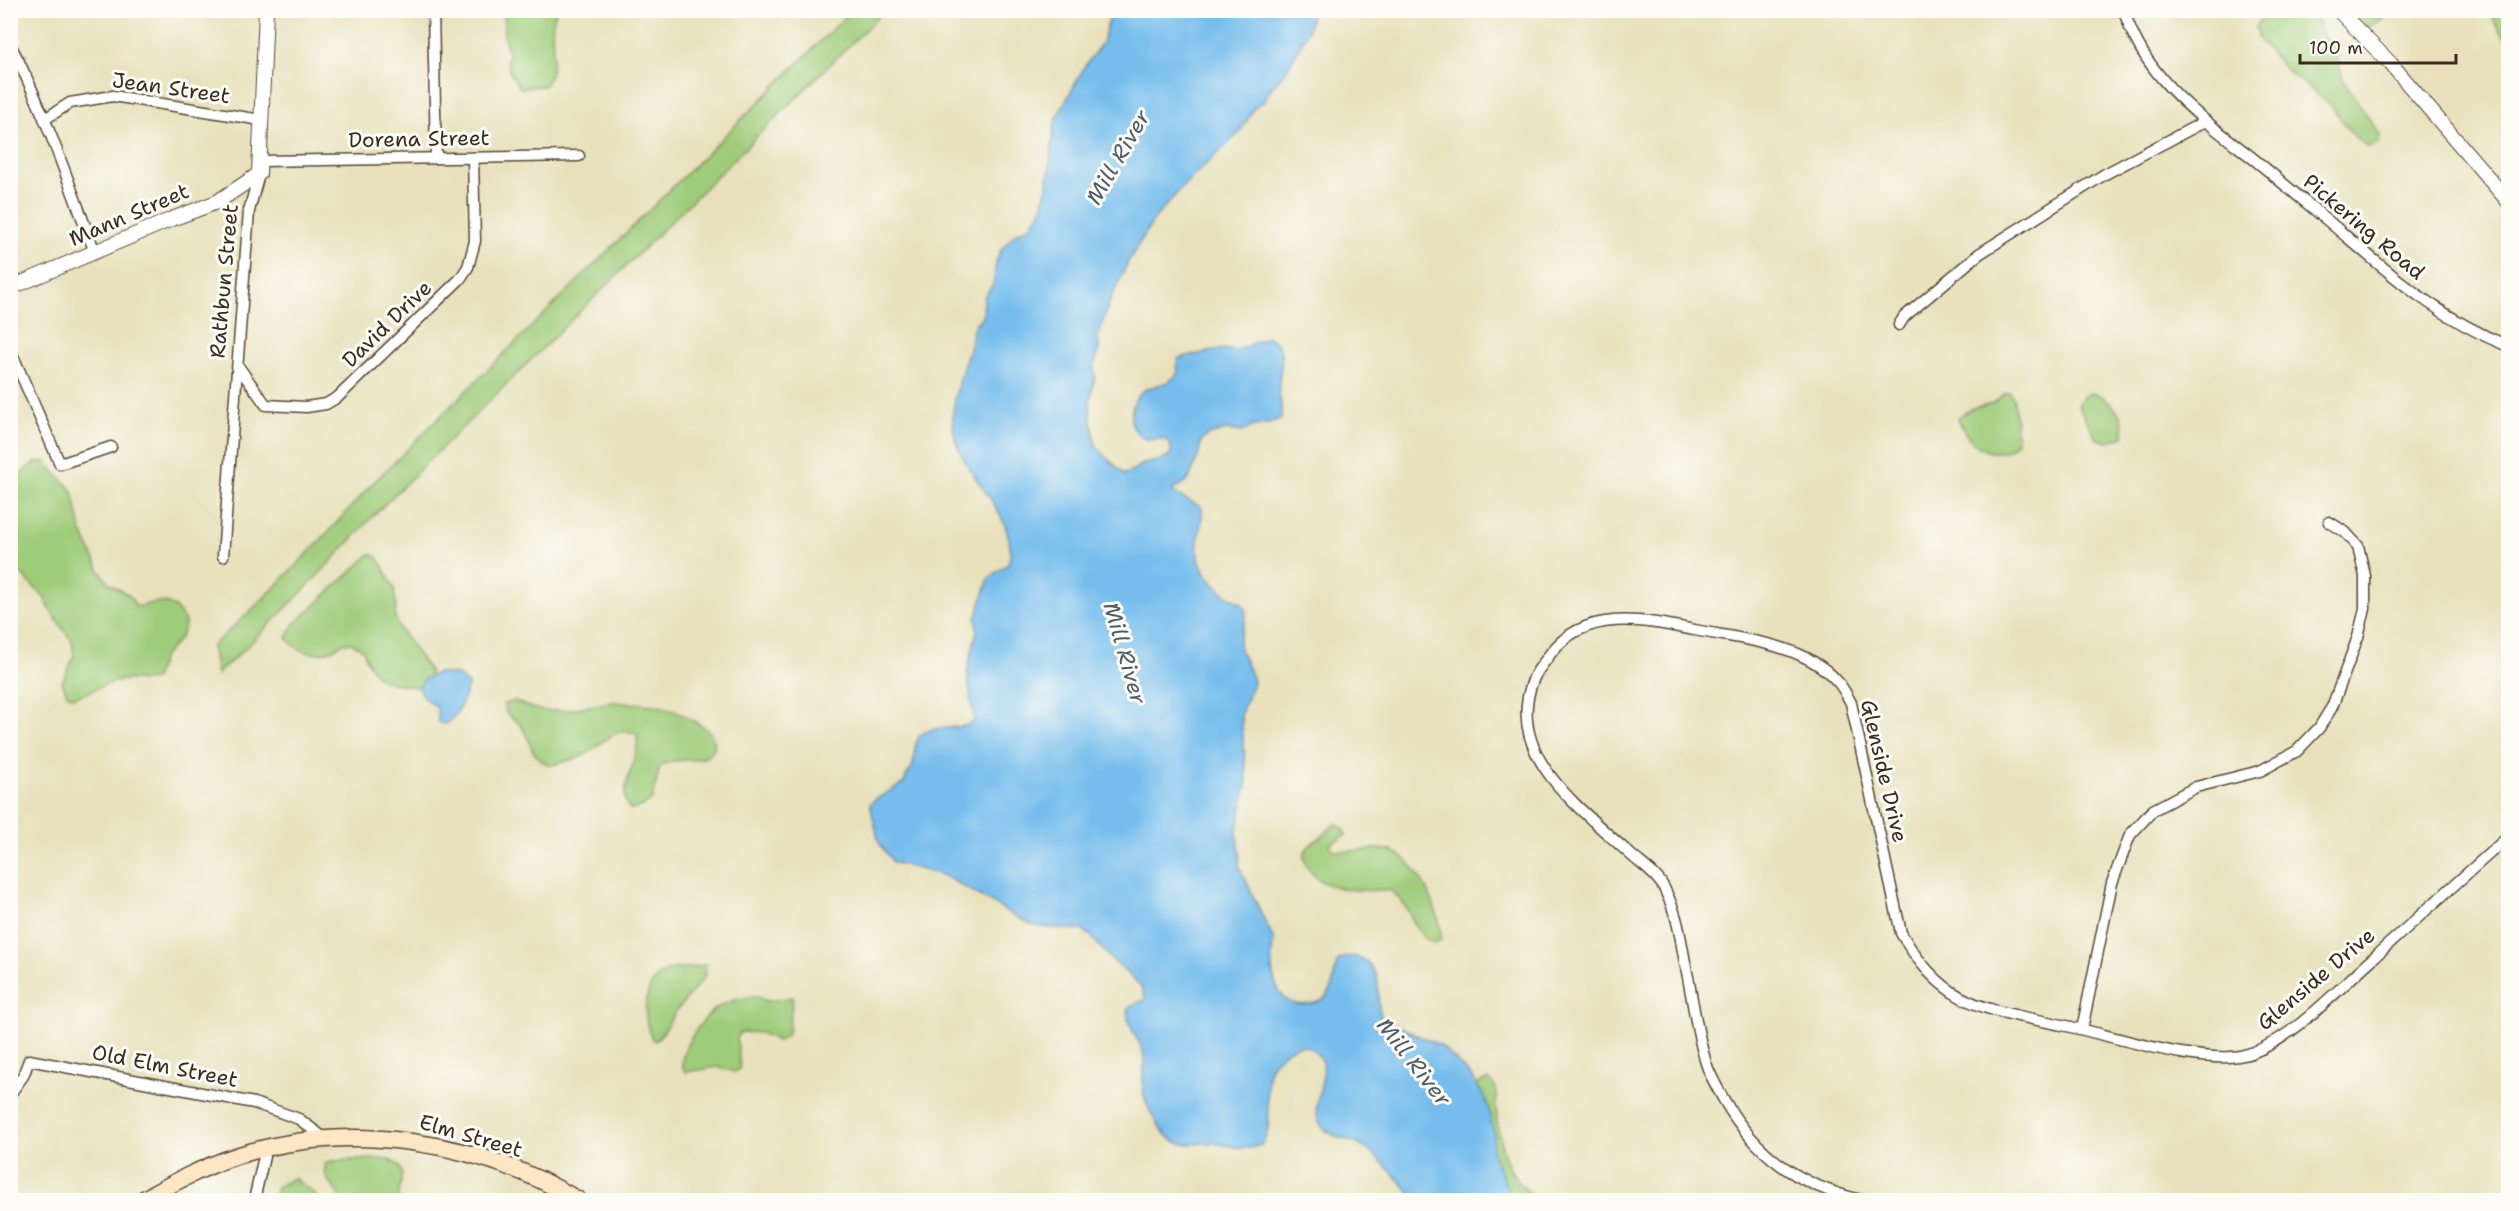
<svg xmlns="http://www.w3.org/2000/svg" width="2519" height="1211" font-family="'Shantell Sans',sans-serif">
	<rect width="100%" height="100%" fill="#fdfcf7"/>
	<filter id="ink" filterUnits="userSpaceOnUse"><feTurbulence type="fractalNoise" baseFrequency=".0167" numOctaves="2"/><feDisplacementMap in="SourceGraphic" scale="12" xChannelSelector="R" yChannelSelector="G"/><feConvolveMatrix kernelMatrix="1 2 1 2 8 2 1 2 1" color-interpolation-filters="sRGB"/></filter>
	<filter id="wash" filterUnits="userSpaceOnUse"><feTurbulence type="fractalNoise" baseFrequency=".008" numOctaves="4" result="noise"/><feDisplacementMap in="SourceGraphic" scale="24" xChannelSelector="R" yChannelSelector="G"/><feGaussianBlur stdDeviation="1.35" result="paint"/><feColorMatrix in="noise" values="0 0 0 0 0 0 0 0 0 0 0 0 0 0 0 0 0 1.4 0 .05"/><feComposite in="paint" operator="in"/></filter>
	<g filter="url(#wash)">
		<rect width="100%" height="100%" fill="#e8e1bc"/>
		<g fill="#9fcc79" stroke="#6d7b4c" stroke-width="1.5">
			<path d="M852,10l32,1 -508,502c-51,56 -103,111 -159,161l-5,-28c56,-49 108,-104 158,-160z"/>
			<path d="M504,11h53c-12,18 5,52 -13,75l-24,2 -10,-15 -3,-12 2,-6 -5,-18z"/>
			<polygon points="2265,11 2308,11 2316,18 2324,36 2334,46 2344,82 2380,135 2379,143 2368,147 2352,134 2330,104 2288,72 2259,40 2256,27"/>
			<polygon points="2351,11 2395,11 2366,29"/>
			<polygon points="2488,11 2508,11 2508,42"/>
			<path d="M2005,393h5l4,6 3,43c-22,25 -53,0 -59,-25l15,-9 21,-5z"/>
			<path d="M2090,393c19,1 36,24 34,43l-16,6 -12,-4 -18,-33 5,-8z"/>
			<path d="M41,461l4,1 28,29 8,39 19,41 9,12 21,13 6,11 21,-5 9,1 9,4 9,12 1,5 -4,13 -18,20 -8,22c-10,5 -20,-1 -32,1 -18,2 -32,14 -50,17l-6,-3 -5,-12 12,-26 -2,-15 -21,-29 -7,-15 -33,-33c-1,-32 -10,-93 30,-103z"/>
			<path d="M370,554l8,3 16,31 2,17 -1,12 3,9 31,44 1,8 -7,2 -4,8c-33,-7 -45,-3 -56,-38 -4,-3 -8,-6 -12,-7 -10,-2 -14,6 -22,8 -15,6 -33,0 -42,-13l6,-13z"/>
			<path d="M515,701c10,5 19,9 31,10 19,1 40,-5 59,-8 7,-2 16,0 23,0 35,1 48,6 77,25 7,5 13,16 7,24 -10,13 -37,4 -52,14l-8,34 -11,7 -10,3c-19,-16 13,-55 5,-77 -22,-7 -33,11 -50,21 -12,6 -24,9 -37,11 -22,-10 -16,-24 -28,-39 -4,-6 -11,-8 -15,-13l-2,-9z"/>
			<path d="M1336,824l8,5 2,6 -16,9 2,6c19,5 37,-4 56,0 27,4 55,64 53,89l-5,4c-17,-1 -24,-27 -32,-39 -4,-5 -9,-9 -14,-14 -26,1 -71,4 -84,-26 -7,-14 6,-21 16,-28 6,-4 8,-10 14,-12z"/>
			<path d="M706,964l-2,14 -28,33 -12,20 -9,10 -3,-2c-11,-25 -10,-63 22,-70 12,-3 20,1 32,-5z"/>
			<path d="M753,996l6,1 8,4 26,-4 -5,37 -10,7 -17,-8 -21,-1 -3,7 3,29 -5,4 -17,-5 -32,5c-14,-15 17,-55 31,-64 10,-8 24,-9 36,-12z"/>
			<path d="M1488,1079c12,9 7,15 8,28 2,36 11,80 48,93h-25l-10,-8 -17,-40 2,-19 -19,-48z"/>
			<path d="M377,1159l12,1 10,5 3,8 -4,27h-56c-6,-12 -22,-23 -16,-37l5,-2z"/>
			<polygon points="294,1178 316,1195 315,1200 273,1200 277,1187"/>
		</g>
		<g fill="#76bded" stroke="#587486" stroke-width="1.5">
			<path d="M1115,10l197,1 -4,20 -22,40 -15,17 -7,13 -10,7 -14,24 -53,50 -32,36 -26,42 -21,45 -10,33 1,10 -5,18 1,11 -5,23 1,18 5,29 28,27c8,-1 11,-6 17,-9 12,-5 38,-3 28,-23 -9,-8 -21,3 -30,-7 -6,-5 -9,-14 -8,-21 6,-38 34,-21 47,-41l-1,-12 2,-3 44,-9 12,2 33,-14c24,12 9,33 11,52 0,10 4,18 2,29l-9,5 -19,3 -11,6 -16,-2 -17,5 -8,6 -2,12 -11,28 -16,9c6,9 21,10 30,18 2,16 -7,31 -4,46 4,20 14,29 28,41 5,3 12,5 16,9 11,14 -4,26 -3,40 2,14 12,25 14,39l-12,31 6,70 -10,48 3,21 -1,13 35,74c-7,27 0,71 36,64 6,-1 12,-3 17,-8 8,-9 6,-24 11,-35 9,-6 19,-6 27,0 22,17 8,39 17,58l59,27 30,30 14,22 4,12 5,23 -2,19 17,40 10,8h-103c-15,-18 -31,-37 -51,-52 -13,-10 -35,-9 -44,-23 -16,-23 17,-53 -6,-73 -8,-7 -15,-9 -25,-3 -43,22 -9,68 -28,95 -16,9 -33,0 -50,-1 -11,-1 -25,4 -36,-1 -15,-6 -32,-38 -33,-53 -2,-13 4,-24 0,-37 -4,-14 -22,-32 -13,-46l16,-7 -6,-14 -30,-27 -20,-23 -8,-5 -42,-3 -11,-3 -84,-48 -52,-14 -14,-19 -9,-39 4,-4 30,-17c1,-8 4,-9 8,-16 5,-9 0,-23 8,-31 15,-14 39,-3 54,-15l-7,-49 10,-42 -1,-12 13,-40 20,-15c9,-50 -42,-81 -54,-125 -7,-27 4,-59 13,-85 5,-14 1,-27 15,-36l1,-20 9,-12 3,-23 5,-12 13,-15 17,-10 10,-13 7,-30 6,-55 4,-12 27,-49 17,-23 7,-24z"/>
			<path d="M437,673l21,2 10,10c-4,13 -10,33 -24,39l-6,-2 -1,-15 -13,-9 -5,-10 4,-8z"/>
		</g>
	</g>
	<g filter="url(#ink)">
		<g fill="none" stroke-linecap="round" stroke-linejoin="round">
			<g stroke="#554536" stroke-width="13">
				<g id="minor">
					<polyline points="433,10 436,157"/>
					<path d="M2124,10c18,64 72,104 122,143 21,16 42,35 63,52 66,54 117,108 199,141"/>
					<path d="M10,44c35,67 58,138 85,208"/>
					<polyline points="45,119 70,103 113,96 261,120"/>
					<polyline points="260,161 579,156"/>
					<polyline points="1899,325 1904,317 1979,254 2105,174 2204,122"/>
					<polyline points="10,349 60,464 111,447"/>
					<polyline points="238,366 266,405 306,407 326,404 338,397 460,279 468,267 475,241 473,158"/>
					<polyline points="223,556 249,211 259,174"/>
					<polyline points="2082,1029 2112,883 2130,835 2153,810 2196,787 2260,771 2297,751 2319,728 2332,707 2358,637 2365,609 2365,576 2358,546 2345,532 2329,522"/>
					<polyline points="10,1094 23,1076 29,1060 254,1103 299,1119 324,1138"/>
					<polyline points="254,1200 266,1148"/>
					<path d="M1861,1200c-62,-14 -105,-45 -137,-100 -6,-11 -14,-24 -18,-37 -9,-29 -13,-61 -19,-91 -7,-32 -7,-53 -23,-84 -6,-13 -22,-23 -33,-33 -48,-45 -128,-99 -98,-175 3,-9 12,-18 17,-26 35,-47 95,-34 144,-24 46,9 110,13 143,51 6,6 10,15 14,22l50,230c43,75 82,75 161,92 46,9 138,41 182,30 43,-10 93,-65 126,-94 46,-42 92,-83 138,-124"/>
				</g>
			</g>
			<g stroke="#554536" stroke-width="16">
				<g id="tertiary">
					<polyline points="2338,10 2391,64 2508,201"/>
					<polyline points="10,288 172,219 217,202 259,174 266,10"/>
				</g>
			</g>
			<g stroke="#554536" stroke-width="19">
				<path id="secondary" d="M142,1200c31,-17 61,-33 94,-44 113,-36 241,-16 342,44"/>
			</g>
			<use href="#minor" stroke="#fff" stroke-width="10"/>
			<use href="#tertiary" stroke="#fff" stroke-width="14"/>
			<use href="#secondary" stroke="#fce6c4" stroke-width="16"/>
		</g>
	</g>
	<g text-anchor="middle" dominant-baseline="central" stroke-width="6" stroke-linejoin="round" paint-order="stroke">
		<g font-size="21" fill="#3b2a1e" stroke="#fdfcf7">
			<text transform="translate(171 88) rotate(8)">Jean Street</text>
			<text transform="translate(419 139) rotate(-1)">Dorena Street</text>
			<text transform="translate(129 215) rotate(-23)">Mann Street</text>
			<text transform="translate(2364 227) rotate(40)">Pickering Road</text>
			<text transform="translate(224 281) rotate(-85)">Rathbun Street</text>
			<text transform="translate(387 324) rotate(-44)">David Drive</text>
			<text transform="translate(1884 771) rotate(77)">Glenside Drive</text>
			<text transform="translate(2316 979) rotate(-40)">Glenside Drive</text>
			<text transform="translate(165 1066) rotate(11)">Old Elm Street</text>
			<text transform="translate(471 1136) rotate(16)">Elm Street</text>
		</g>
		<g font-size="22" font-style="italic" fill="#505d66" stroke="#fdfcf7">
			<text transform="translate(1118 157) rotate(-60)">Mill River</text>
			<text transform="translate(1125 653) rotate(74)">Mill River</text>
			<text transform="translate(1414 1062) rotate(52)">Mill River</text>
		</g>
	</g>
	<rect width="2519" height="1211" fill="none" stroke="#fdfcf7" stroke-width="36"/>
	<path d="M2300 54v9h156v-9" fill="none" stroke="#3b2a1e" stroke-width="3"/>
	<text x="2309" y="54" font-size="18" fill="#3b2a1e" stroke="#fdfcf7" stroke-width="4.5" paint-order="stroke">100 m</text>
</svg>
